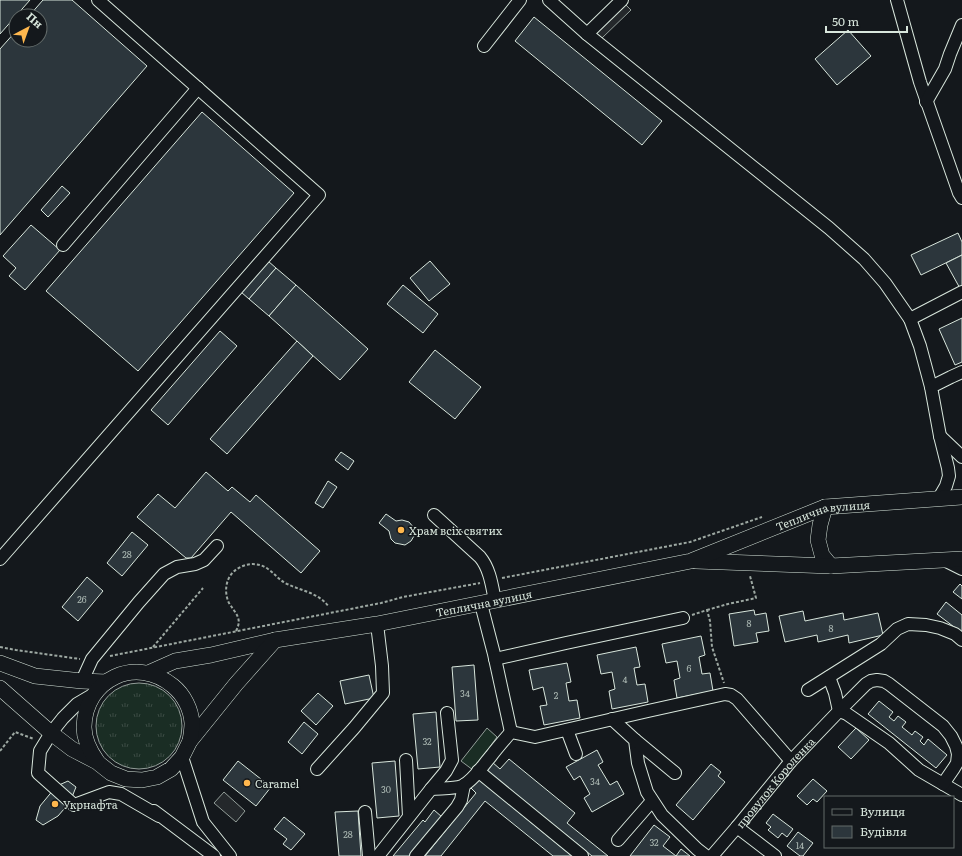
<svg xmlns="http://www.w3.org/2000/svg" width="962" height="856" font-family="Literata,serif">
	<defs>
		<pattern id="grass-tufts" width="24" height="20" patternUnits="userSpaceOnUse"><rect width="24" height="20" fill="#1a2d24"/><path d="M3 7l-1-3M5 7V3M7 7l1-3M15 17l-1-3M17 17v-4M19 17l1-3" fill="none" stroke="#3b4b43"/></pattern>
	</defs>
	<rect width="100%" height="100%" fill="#14181c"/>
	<circle fill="url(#grass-tufts)" stroke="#939e99" cx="139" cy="726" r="43"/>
	<polygon fill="#1a2d24" stroke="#939e99" points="487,728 497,737 473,770 461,761"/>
	<g fill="#24282b" stroke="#939e99">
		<polygon points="624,3 631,10 602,38 595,32"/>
		<polygon points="224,792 245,811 236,822 214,803"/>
	</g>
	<g fill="#2c363c" stroke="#d8e6dc">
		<polygon points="0,0 30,0 0,34"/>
		<polygon points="43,0 72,0 147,66 0,235 0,49 16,31 16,40 40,40 40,16 29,16"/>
		<polygon points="534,17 662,121 642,145 515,41"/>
		<polygon points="848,30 871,56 837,85 815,59"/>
		<polygon points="202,112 294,193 138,371 46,291"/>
		<polygon points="62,186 70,193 48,217 41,210"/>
		<polygon points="31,225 60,250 25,290 9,276 16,268 3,256"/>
		<polygon points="958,233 962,242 962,255 921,275 911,255"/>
		<polygon points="962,255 962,292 946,263"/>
		<polygon points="268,261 276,268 249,299 241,292"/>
		<polygon points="430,261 450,284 429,301 410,278"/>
		<polygon points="276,268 296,285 269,316 249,299"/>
		<polygon points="296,285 368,349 340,380 269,316"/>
		<polygon points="403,285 438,314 423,333 387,304"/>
		<polygon points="962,318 962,362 955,365 939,329"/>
		<polygon points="220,331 237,346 168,425 151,410"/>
		<polygon points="297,341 313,356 227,454 210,439"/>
		<polygon points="435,350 481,387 455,419 409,382"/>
		<polygon points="341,452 354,461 348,470 335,460"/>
		<polygon points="206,472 228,491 232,487 250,502 256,495 320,551 301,573 231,512 191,558 186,558 137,517 158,494 175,508"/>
		<polygon points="328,481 337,487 323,508 315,503"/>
		<polygon points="386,514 396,521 402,520 409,522 414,528 414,536 411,541 405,545 395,543 391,539 389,531 379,523"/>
		<polygon points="132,532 148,545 122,576 107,563"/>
		<polygon points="87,577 103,591 78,621 62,607"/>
		<polygon points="960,584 962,586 962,599 953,592"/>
		<polygon points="946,602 962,615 962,633 937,614"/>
		<polygon points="754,610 755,615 766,613 769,631 756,633 758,642 734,646 729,614"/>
		<polygon points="803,611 805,621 843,613 844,620 878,613 883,635 849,643 848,635 818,642 817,635 785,642 779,616"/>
		<polygon points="701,636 705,655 699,657 702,674 710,673 713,691 677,698 674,680 680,678 677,661 666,663 662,644"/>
		<polygon points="636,647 640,667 634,668 637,685 645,684 648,702 612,709 609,691 615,689 612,672 601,674 597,655"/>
		<polygon points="567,663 571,682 566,683 569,701 577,700 580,718 544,725 540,706 547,705 543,687 533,690 529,670"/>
		<polygon points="474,665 478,720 456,721 452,667"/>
		<polygon points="369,675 374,698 345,704 340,681"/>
		<polygon points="318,693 333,706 316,725 301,711"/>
		<polygon points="879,701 893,712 889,717 894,721 898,716 906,722 902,727 912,735 915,731 923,737 920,741 924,745 928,739 947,755 936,768 868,714"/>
		<polygon points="436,712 440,767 418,769 413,714"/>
		<polygon points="304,722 318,734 302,754 288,742"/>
		<polygon points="856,728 869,740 851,759 838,747"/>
		<polygon points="597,750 603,762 598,765 610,785 617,781 624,794 592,812 584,798 590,794 580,776 574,780 566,767"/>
		<polygon points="509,759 575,813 567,823 608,856 592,856 486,770 492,762 500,769"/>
		<polygon points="238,761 271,787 256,806 223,780"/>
		<polygon points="395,761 399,816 377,818 372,763"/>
		<polygon points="711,764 721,772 718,776 725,782 693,820 676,805"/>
		<polygon points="478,779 572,856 553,856 485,801 441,856 425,856 476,793 471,788"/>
		<polygon points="813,779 827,791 817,802 813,799 807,805 797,796"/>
		<polygon points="68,781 76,787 70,802 58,816 43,825 36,820 40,806 54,789 59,785"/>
		<polygon points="434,810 442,817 409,856 393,856 423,820 425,822"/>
		<polygon points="358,811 361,856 339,856 335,812"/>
		<polygon points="773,814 793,829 787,837 782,833 778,838 768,830 771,827 766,823"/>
		<polygon points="284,817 305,834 291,850 283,844 287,839 274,829"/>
		<polygon points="654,825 670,837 663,846 676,856 681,849 690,856 630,856"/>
		<polygon points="798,832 813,843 803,856 800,856 787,846"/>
	</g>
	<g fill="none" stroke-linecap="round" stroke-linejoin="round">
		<g stroke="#d8e6dc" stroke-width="14">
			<g id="minor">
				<polyline points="549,0 587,34 829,228 864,259 885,283 910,319 920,346 931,387"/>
				<polyline points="897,0 920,82 959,193 962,198"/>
				<polyline points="587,34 622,0"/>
				<polyline points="484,46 520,0"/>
				<polyline points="926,102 945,69 950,54 962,25"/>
				<polyline points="63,245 198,88"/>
				<polyline points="910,319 962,292"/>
				<polyline points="940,436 962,457"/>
				<polyline points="939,498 946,486 949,476 948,468 940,436 931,387 951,377 962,372"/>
				<path d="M434,515l46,42c10,12 12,29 15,44"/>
				<polyline points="0,559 319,195 98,0"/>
				<polyline points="944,560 962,569"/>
				<polyline points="481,604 494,654 511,732"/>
				<polyline points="495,659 566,643 683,618"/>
				<polyline points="829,677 835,693 839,711"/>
				<polyline points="82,681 92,659 139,602 164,574 177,567 195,564 204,560 217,546"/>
				<polyline points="808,690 881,644 897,629 908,624 926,625 940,628 955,634 962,640"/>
				<polyline points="94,694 77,704 63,718 51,733 40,751 38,773 74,805 109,792 121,794 159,816"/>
				<polyline points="839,711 847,714 889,743 919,770 962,795"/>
				<polyline points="612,719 635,740 638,763 647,792 662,815 697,849 706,856"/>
				<polyline points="567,730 576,754"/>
				<polyline points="635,740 675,773"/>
				<polyline points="182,757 203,822 230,856"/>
				<polyline points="406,760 409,816"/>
				<polyline points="317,769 354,728 383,693 382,666 377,624"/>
				<polyline points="478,771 582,856"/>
				<polyline points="431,789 446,771 452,760 447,713"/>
				<polyline points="154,811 214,856"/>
				<polyline points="365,812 369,856"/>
				<polyline points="737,827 775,856"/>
				<polyline points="618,840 652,801"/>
				<path d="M378,856l53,-67c9,-1 23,0 31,-3 11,-5 21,-21 29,-30 6,-8 13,-16 20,-24l24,5 113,-26 77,-17 6,1 6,4 54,62"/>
				<polyline points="416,856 457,807 461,800 464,785"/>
				<path id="s1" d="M712,856l25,-29 54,-66 48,-50 27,-27 5,-3 6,-1 7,1 5,3 54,42 8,10 5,10 2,8 -1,9 -3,5 -11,16"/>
			</g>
		</g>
		<g stroke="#d8e6dc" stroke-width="16">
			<g id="major">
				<polyline points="825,507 820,525 818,540 822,555 831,566"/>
				<polyline points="696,561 831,566 962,559"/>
				<polyline points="0,663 35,676 82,681 106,682"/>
				<path id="s2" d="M148,673l27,-12 36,-6 64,-15 102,-16 314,-63 134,-54 137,-10"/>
				<polyline points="0,688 51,733 72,749 97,762 111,773 126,779 142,780 157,777 171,769 182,757 190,741 236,684 275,640"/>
				<path d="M97,761c-7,-10 -13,-21 -13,-34 1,-48 52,-72 89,-41 11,9 18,23 19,37 0,6 -1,12 -2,18"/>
			</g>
		</g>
		<g stroke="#9da8a2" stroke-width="2" stroke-dasharray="3 2" stroke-linecap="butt">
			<polyline points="502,578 690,542 762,517"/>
			<polyline points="707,610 728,604 756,598 750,576"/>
			<polyline points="692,615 707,610 710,621 712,647 724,683"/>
			<path d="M236,631c7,-13 -1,-18 -7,-28 -4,-8 -4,-19 1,-27 8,-12 26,-16 38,-7 7,5 11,11 19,15 15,7 32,9 42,23"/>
			<polyline points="0,647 16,650 80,659"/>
			<polyline points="153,647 203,588"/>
			<polyline points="110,656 381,603 403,597 480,583"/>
			<polyline points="0,751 15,732 34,739"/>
		</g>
		<use href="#minor" stroke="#14181c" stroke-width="12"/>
		<use href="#major" stroke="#14181c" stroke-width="15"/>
	</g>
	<g fill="#ffb74d" stroke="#14181c" stroke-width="1.5">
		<circle cx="401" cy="530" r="4"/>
		<circle cx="247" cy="783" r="4"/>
		<circle cx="55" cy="804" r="4"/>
	</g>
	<g text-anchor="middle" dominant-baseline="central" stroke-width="3" stroke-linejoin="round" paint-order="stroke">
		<g font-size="9" fill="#adbab4">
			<text x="127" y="554">28</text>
			<text x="82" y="599">26</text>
			<text x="749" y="623">8</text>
			<text x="831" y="628">8</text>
			<text x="689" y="668">6</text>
			<text x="625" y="679">4</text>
			<text x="465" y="693">34</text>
			<text x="556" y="695">2</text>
			<text x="427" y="741">32</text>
			<text x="595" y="781">34</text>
			<text x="386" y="789">30</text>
			<text x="348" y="834">28</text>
			<text x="654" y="842">32</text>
			<text x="800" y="845">14</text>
		</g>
		<g font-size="11" fill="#d8e6dc" stroke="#14181c">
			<text stroke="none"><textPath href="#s2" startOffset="696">Теплична вулиця</textPath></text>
			<text stroke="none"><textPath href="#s2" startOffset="344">Теплична вулиця</textPath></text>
			<text stroke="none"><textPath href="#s1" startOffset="97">провулок Короленка</textPath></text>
		</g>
		<g font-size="11" fill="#d8e6dc" stroke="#14181c" text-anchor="start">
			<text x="409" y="530">Храм всіх святих</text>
			<text x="255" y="783">Caramel</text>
			<text x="63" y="804">Укрнафта</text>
		</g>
	</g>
	<rect x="824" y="796" width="130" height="52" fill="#14181c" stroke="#626a69"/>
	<rect x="832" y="809" width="20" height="6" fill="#14181c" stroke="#626a69"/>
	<text x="860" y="816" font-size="12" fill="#d8e6dc">Вулиця</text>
	<rect x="832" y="826" width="20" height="12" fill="#2c363c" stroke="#626a69"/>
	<text x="860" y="836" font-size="12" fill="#d8e6dc">Будівля</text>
	<g transform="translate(28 28) rotate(41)"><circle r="19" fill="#14181c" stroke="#626a69"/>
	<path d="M0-3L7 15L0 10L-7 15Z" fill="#ffb74d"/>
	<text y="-6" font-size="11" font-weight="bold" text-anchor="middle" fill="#d8e6dc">Пн</text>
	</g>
	<path d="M826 26v6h81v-6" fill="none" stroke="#d8e6dc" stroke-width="2"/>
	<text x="832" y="26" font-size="12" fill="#d8e6dc" stroke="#14181c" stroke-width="3" paint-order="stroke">50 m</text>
</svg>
